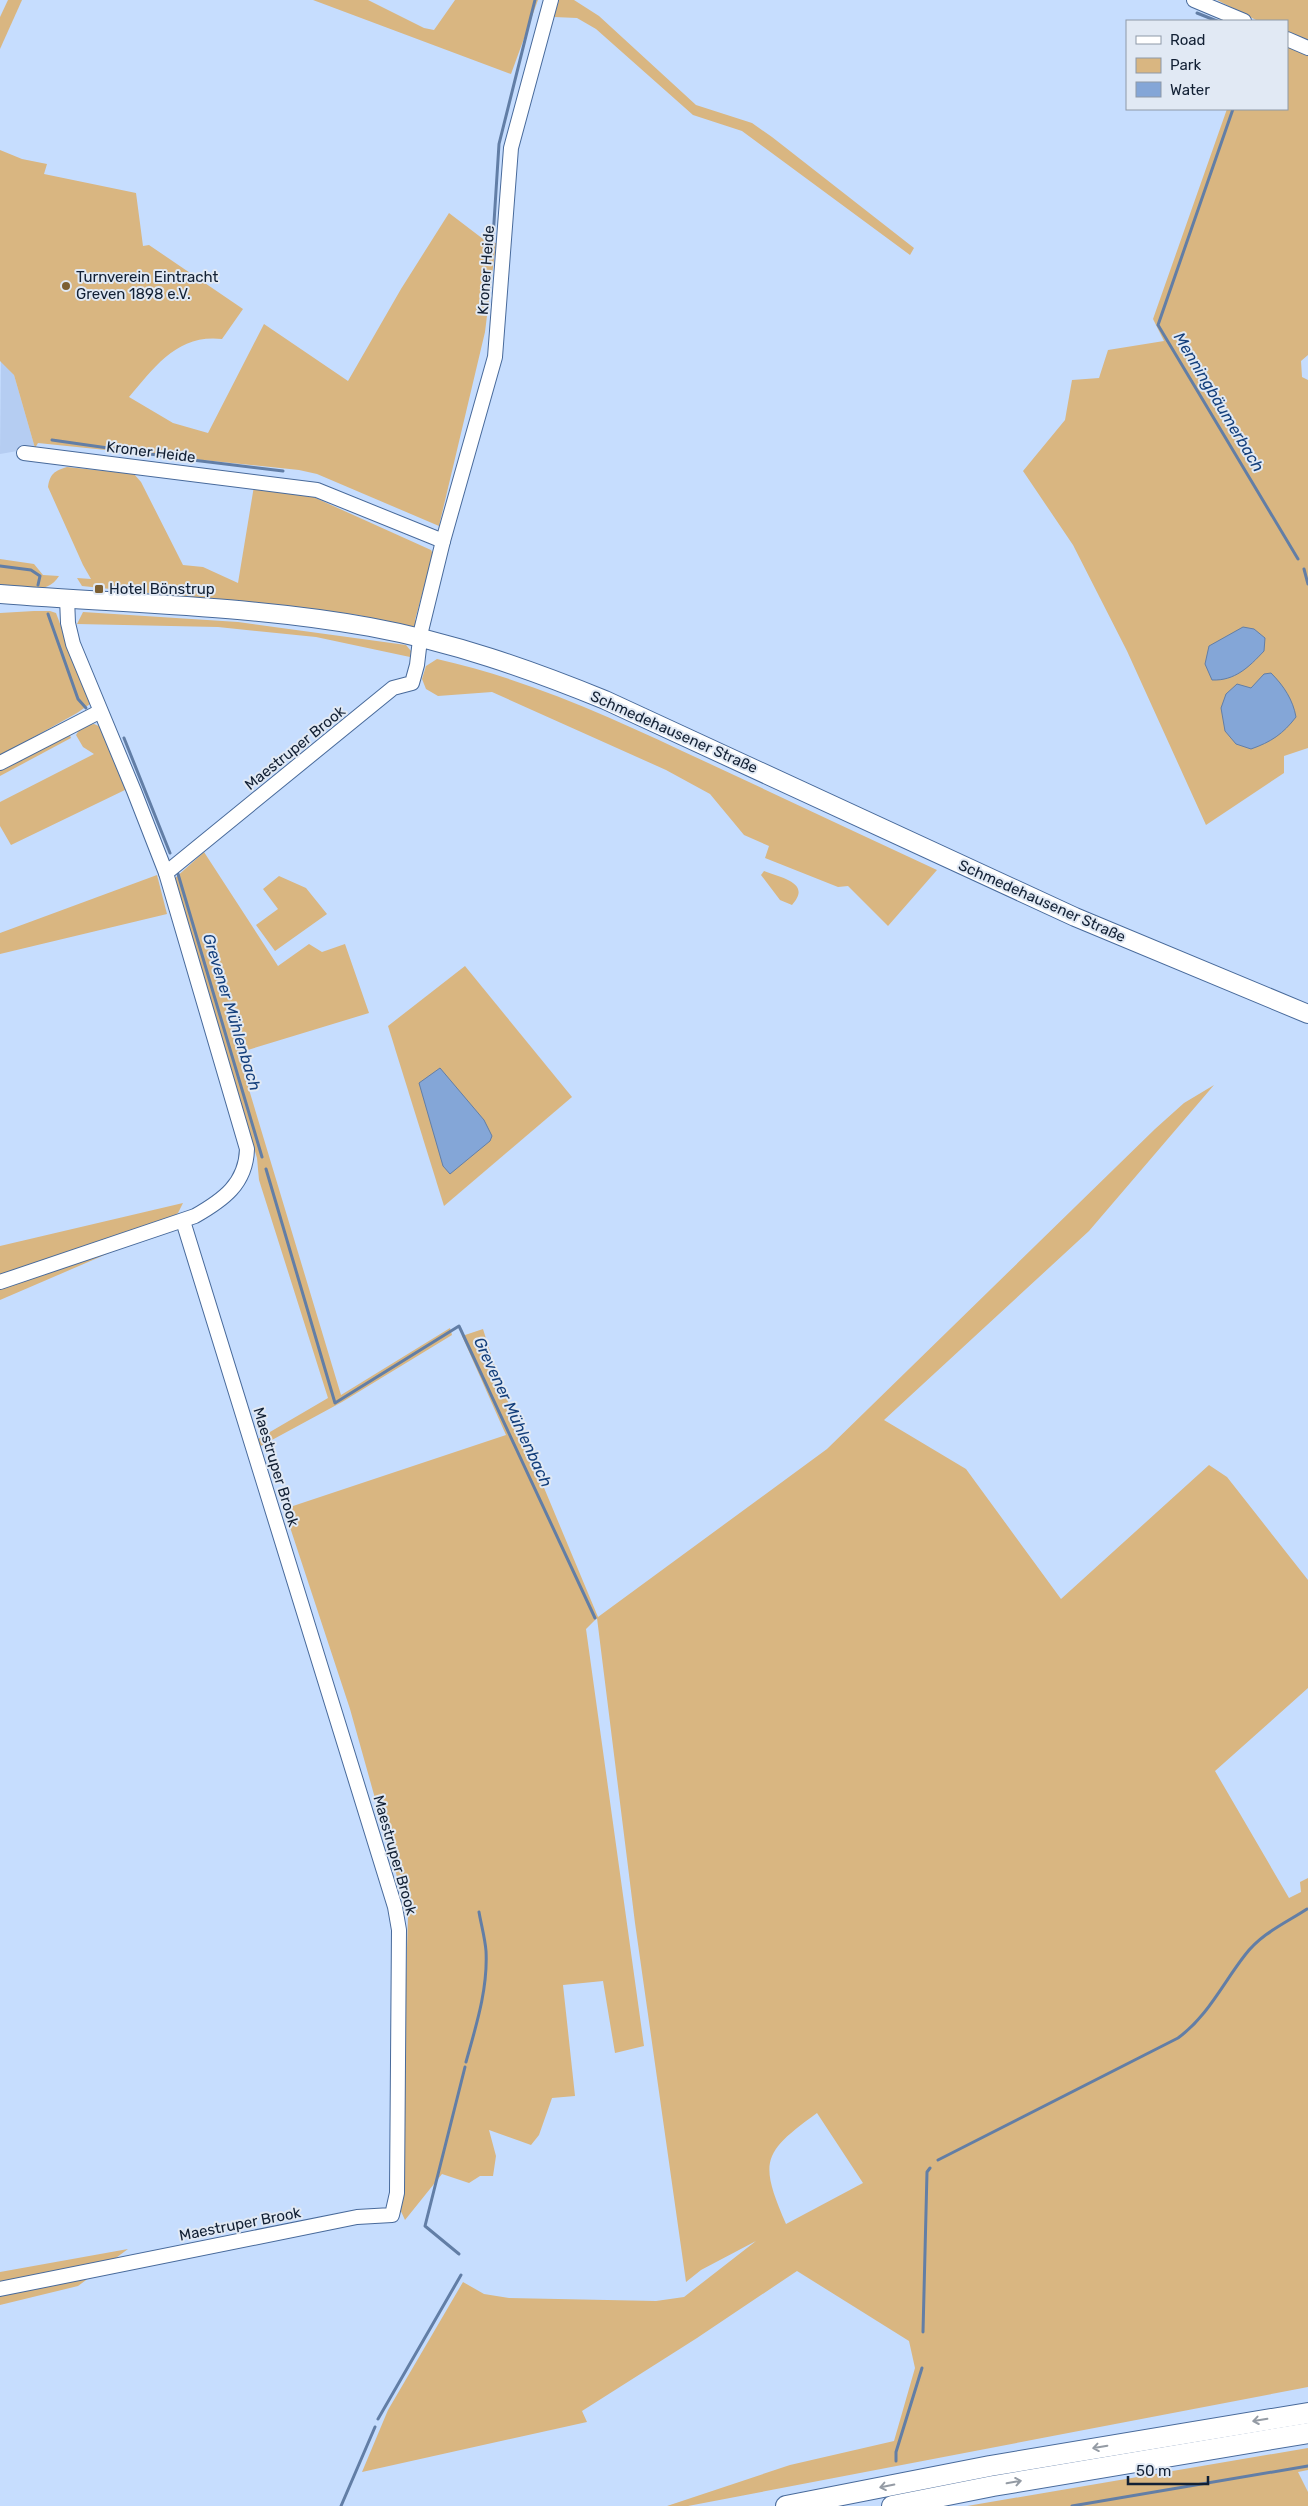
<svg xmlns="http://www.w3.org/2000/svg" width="1308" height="2506" font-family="Rubik,sans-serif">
	<rect width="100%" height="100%" fill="#c6ddfe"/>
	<polygon fill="#b5cdf2" points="1,360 14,375 35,448 0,454"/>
	<g fill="#d9b681" fill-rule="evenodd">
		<polygon points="8,0 22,0 0,49 0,17"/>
		<polygon points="313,0 368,0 424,28 434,30 455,0 538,0 511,74"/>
		<polygon points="559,0 574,0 599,16 696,105 752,123 772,137 914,248 910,255 742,131 693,115 596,29 577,18 554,17"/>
		<polygon points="1217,0 1308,0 1308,355 1301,361 1302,377 1308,380 1308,748 1284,756 1284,773 1206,825 1127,651 1073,545 1023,471 1065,420 1072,380 1099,378 1108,350 1164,341 1153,319 1227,109 1287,109 1287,21 1258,21"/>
		<path d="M0,150l22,9 25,5 -3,10 92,19 7,53 6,-1 94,64 -21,30c-45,-5 -67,28 -93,58l44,26 35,10 56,-109 84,57 53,-92 48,-76 38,29 9,1 -11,89 -46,194 -122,-52 -18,-4 -261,-27 -3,5 -21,-73 -14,-14z"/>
		<path d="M67,467l67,7 7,8 42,83 20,2 35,16 16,-97 55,9 122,55 2,4 -18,66 3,1 -2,5 -5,1 -53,-12 -276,-29 -5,-8 14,1 -8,-14 -35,-78c2,-13 6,-16 19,-20z"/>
		<path d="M0,559l34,5 9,11 16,1c-12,20 -38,12 -59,10z"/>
		<polygon points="34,611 50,611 56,613 90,704 77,713 0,756 0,613"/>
		<polygon points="83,612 238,622 406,645 411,651 410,657 316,637 218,627 77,624"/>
		<path d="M437,659c94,21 182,62 269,103 77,36 154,72 231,108l-49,56 -40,-40 -10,1 -73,-29 4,-12 -25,-11 -34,-41 -44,-24 -174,-78 -54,4 -12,-7 -4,-10 4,-13z"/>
		<polygon points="94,724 101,727 127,789 11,845 0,826 0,802 94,754 83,747 76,735 81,727"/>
		<polygon points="69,733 71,738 0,776 0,768"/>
		<polygon points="204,852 278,966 309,944 322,952 345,944 369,1013 238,1053 341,1395 450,1328 452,1335 342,1402 259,1447 258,1439 328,1398 259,1180 257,1158 174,879"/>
		<path d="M764,871c18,7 48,12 28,34l-12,-5 -19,-25z"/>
		<polygon points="157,875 167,914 0,954 0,933"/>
		<polygon points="279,876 306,888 327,914 275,951 256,925 278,909 263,889"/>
		<polygon points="465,966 572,1097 444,1206 388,1026"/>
		<path d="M1214,1085l-125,146 -205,189 82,49 95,130 148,-134 18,12 81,103v108l-93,83 74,127 12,-6 -1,-10 8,-4v509l-620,119h-21l123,-41 104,-24 21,-73 -6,-27 -112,-70 -100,67 -115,73 5,11 -225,50 26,-62 75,-128 21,12 25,4 147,3 28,-4 72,-56 -55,29 -15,12 -51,-359 -38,-305 -11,11 58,417 -29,7 -12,-72 -40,4 12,111 -23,2 -13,37 -8,10 -42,-15 7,26 -3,20h-13l-11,7 -27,-9 -37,46 -6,-13 9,-291 -58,-207 -66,-200 222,-74 -44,-99 21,-7 16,51 99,237 229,-168 328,-320 29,-26zM817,2113l46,70 -77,41c-27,-63 -24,-71 31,-111z"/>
		<polygon points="183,1203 178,1213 130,1244 0,1300 0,1246"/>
		<polygon points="128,2249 78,2286 0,2305 0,2272"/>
		<polygon points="1308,2448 1308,2470 1298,2472 1308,2492 1308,2506 967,2506"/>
	</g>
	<g fill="#84a6d7" stroke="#627ea6">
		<path d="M1243,627l11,2 11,9 -1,13c-15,16 -29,30 -52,29l-7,-16 4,-18z"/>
		<path d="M1271,673c13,13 22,27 25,44 -13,17 -25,25 -45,32l-15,-5 -11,-13 -4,-23 5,-14 11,-10 14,4 13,-14z"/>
		<polygon points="440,1068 484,1120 492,1136 490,1141 450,1174 443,1166 419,1083"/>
	</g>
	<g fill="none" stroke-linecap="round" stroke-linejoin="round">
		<g stroke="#627ea6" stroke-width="3">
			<polyline points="1197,13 1217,21"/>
			<polyline points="1233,109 1158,325 1298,559"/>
			<polyline points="493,238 499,144 535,0"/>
			<polyline points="52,440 164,456"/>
			<polyline points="176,458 283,471"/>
			<polyline points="0,566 31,570 40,576 38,585"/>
			<polyline points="1304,569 1308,584"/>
			<polyline points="48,614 78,699 86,708"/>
			<polyline points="124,738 170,853"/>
			<polyline points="178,874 262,1157"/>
			<polyline points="266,1169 335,1403 459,1326 595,1618"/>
			<path d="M466,2062c10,-36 22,-73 20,-111 -1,-13 -5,-27 -7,-39"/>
			<path d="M938,2160l240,-122c30,-22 45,-55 67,-83 17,-22 39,-31 62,-46"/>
			<polyline points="459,2254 425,2226 465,2067"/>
			<polyline points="923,2332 927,2172 930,2168"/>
			<polyline points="378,2419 461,2275"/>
			<polyline points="896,2461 896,2452 922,2368"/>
			<polyline points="341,2506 375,2427"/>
			<polyline points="1072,2506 1308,2466"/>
		</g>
		<g stroke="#486a9b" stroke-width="16">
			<g id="minor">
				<polyline points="1194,0 1244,21"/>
				<polyline points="1287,39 1308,48"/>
				<polyline points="24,453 317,490 443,541"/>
				<polyline points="0,763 99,712"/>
				<polyline points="166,873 393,688 412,683 417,665 421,631 443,541 495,357 511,148 551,0"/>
				<path d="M0,1282l195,-66c28,-16 51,-32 52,-67l-81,-276 -32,-82 -61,-147 -5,-21 -1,-25"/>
				<polyline points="0,2289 357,2217 392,2215 397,2193 399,1930 395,1907 183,1221"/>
			</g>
		</g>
		<g stroke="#486a9b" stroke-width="20">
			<path id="major" d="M0,594c124,10 248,11 370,33 82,15 159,42 235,73l470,217 233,97"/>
		</g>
		<g stroke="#486a9b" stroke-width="22">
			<g id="highway">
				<polyline points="786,2506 990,2466 1308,2413"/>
				<polyline points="892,2506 993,2486 1308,2433"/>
			</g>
		</g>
		<use href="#minor" stroke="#fff" stroke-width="14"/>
		<use href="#major" stroke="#fff" stroke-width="18"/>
		<use href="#highway" stroke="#fff" stroke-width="20"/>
	</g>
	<defs><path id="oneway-shaft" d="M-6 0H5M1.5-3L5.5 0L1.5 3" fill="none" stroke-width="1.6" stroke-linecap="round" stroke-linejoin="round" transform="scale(1.25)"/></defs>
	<g stroke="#949ba4">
		<use href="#oneway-shaft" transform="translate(1260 2420) rotate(171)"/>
		<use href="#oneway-shaft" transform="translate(1100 2447) rotate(170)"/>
		<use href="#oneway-shaft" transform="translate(1014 2482) rotate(-10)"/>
		<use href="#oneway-shaft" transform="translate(887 2486) rotate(169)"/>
	</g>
	<g fill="#7c5f32" stroke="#e1e9f4" stroke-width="2">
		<circle cx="66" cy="286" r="5"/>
		<rect x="94" y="584" width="10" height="10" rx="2.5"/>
	</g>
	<g text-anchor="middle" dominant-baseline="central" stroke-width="4" stroke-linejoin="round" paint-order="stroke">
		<g font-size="15" fill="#122034" stroke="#e1e9f4">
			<text transform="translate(486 270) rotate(-86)">Kroner Heide</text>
			<text transform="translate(151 452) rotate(7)">Kroner Heide</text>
			<text transform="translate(674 732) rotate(24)">Schmedehausener Straße</text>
			<text transform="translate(295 748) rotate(-39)">Maestruper Brook</text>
			<text transform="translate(1042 901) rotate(24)">Schmedehausener Straße</text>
			<text transform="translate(276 1467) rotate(73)">Maestruper Brook</text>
			<text transform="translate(395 1855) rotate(74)">Maestruper Brook</text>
			<text transform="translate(240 2224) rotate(-11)">Maestruper Brook</text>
		</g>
		<g font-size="15" fill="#122034" stroke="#e1e9f4" text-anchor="start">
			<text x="76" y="277">Turnverein Eintracht<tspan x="76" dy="17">Greven 1898 e.V.</tspan></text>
			<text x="109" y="589">Hotel Bönstrup</text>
		</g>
		<g font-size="16" font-style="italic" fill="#143f7b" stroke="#e1e9f4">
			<text transform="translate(1219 402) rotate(59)">Menningbäumerbach</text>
			<text transform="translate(232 1012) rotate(73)">Grevener Mühlenbach</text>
			<text transform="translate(513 1412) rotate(65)">Grevener Mühlenbach</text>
		</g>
	</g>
	<rect x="1126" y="20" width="162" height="90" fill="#e1e9f4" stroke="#8e99a7"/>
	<rect x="1136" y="36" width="25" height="8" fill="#ffffff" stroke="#8e99a7"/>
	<text x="1170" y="45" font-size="15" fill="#122034">Road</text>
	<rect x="1136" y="58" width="25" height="15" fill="#d9b681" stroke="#8e99a7"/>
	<text x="1170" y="70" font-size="15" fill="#122034">Park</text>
	<rect x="1136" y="82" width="25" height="15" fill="#84a6d7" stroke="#8e99a7"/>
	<text x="1170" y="95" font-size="15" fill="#122034">Water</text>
	<path d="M1128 2476v8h80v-8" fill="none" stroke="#122034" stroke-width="2.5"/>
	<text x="1136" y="2476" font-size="15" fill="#122034" stroke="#e1e9f4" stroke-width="4" paint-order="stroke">50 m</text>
</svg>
